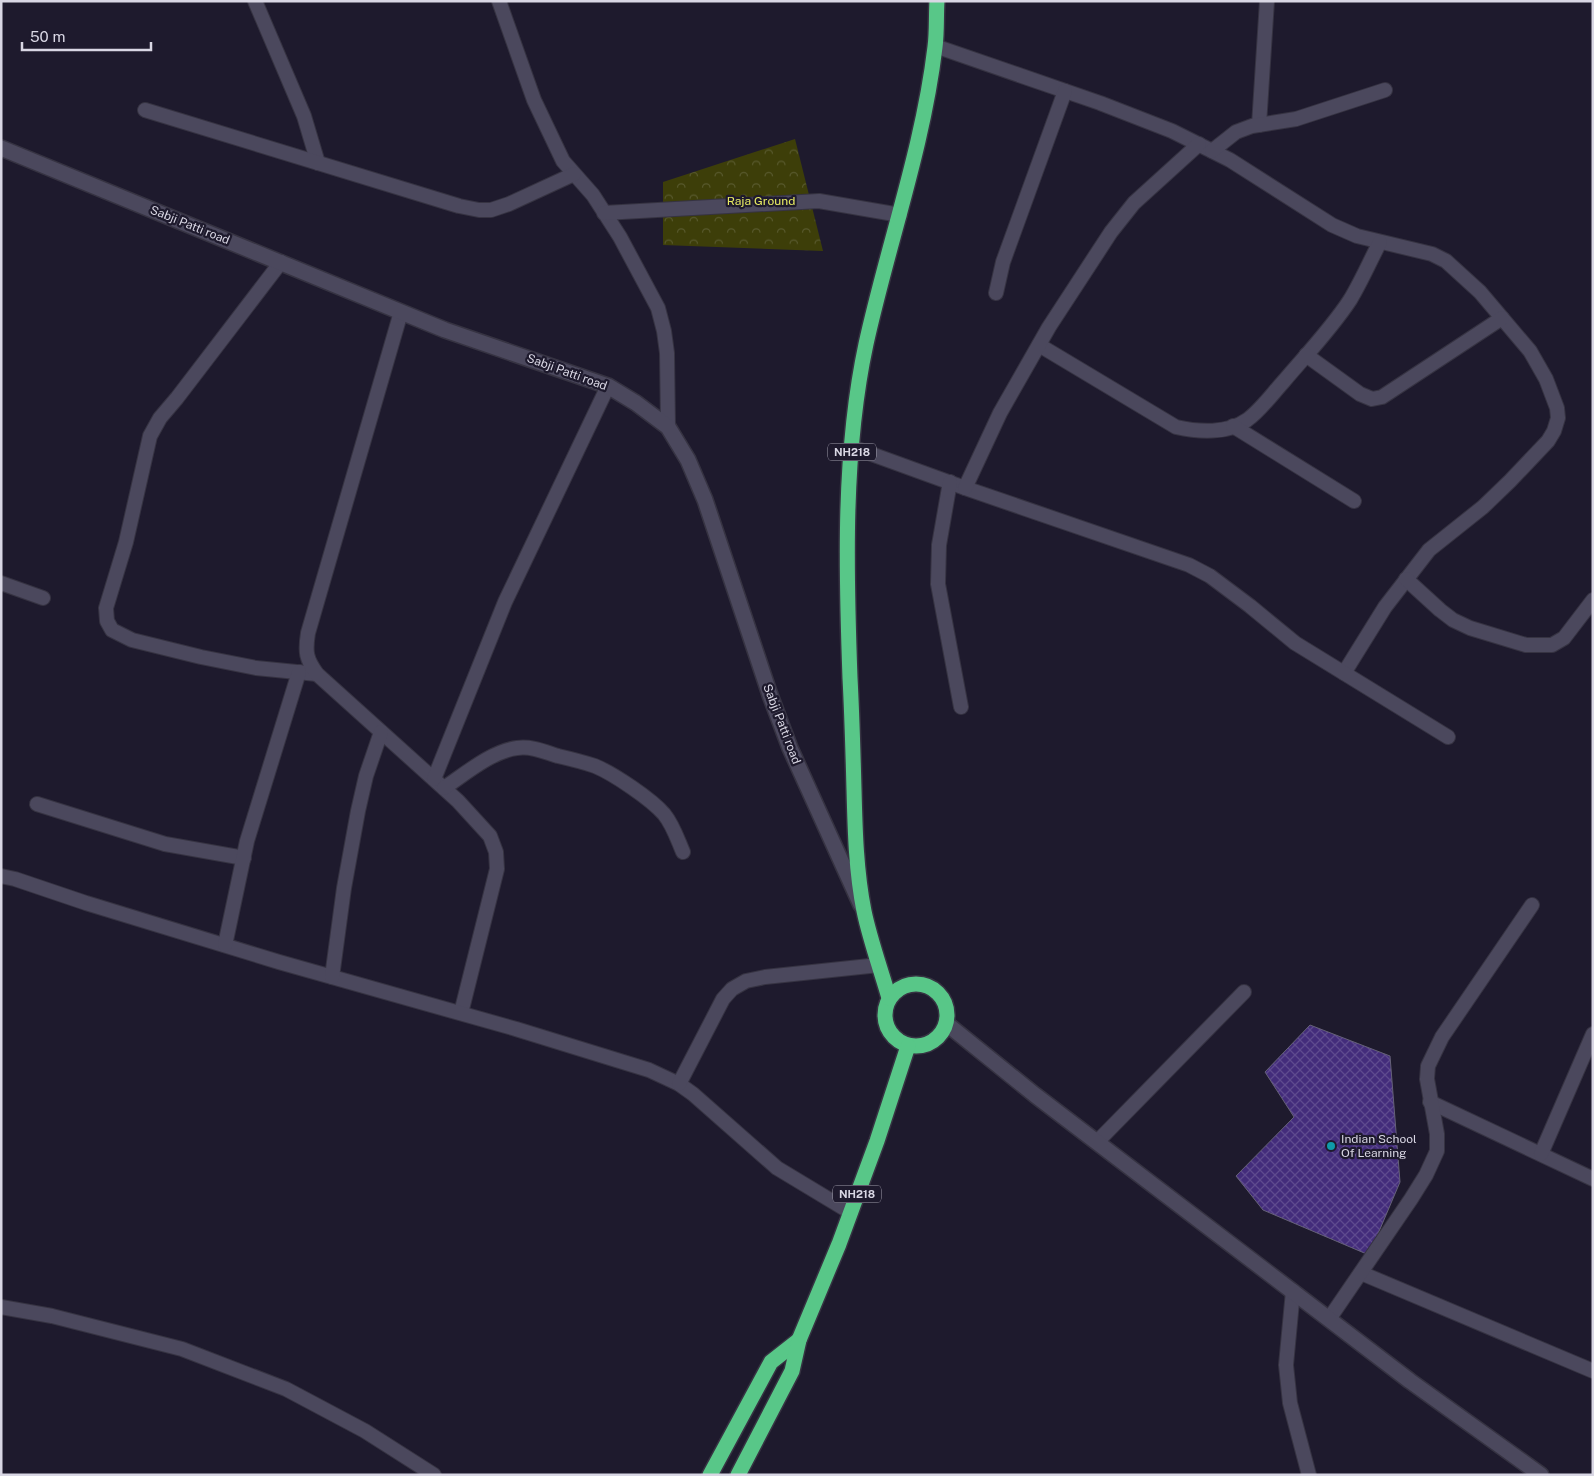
<svg xmlns="http://www.w3.org/2000/svg" width="1594" height="1476" font-family="'Public Sans',sans-serif">
	<defs>
		<pattern id="forest-crowns" width="20" height="18" patternUnits="userSpaceOnUse" patternTransform="scale(1.25)"><rect width="20" height="18" fill="#3d3e09"/><path d="M2 6a3 3 0 1 1 6 0M12 15a3 3 0 1 1 6 0" fill="none" stroke="#58592d"/></pattern>
		<pattern id="building-cross-hatch" width="8" height="8" patternUnits="userSpaceOnUse" patternTransform="scale(1.25)"><rect width="8" height="8" fill="#432c7b"/><path d="M0 0l8 8M0 8l8-8" fill="none" stroke="#5e4a8e"/></pattern>
	</defs>
	<rect width="100%" height="100%" fill="#1e1a2d"/>
	<polygon fill="url(#forest-crowns)" points="795,139 823,251 663,245 663,182"/>
	<polygon fill="url(#building-cross-hatch)" stroke="#656178" points="1310,1025 1390,1056 1400,1182 1369,1255 1263,1210 1236,1176 1294,1117 1265,1072"/>
	<g fill="none" stroke-linecap="round" stroke-linejoin="round">
		<g stroke="#363342" stroke-width="16">
			<g id="street">
				<polyline points="255,1 304,116 318,163"/>
				<polyline points="499,1 534,100 563,161 593,195 620,237 658,308 664,331 667,353 668,427"/>
				<polyline points="935,46 1100,103 1172,131 1230,160 1332,225 1357,236 1432,254 1446,261 1480,292 1530,351 1546,379 1557,408 1558,418 1554,431 1548,441 1510,481 1483,507 1429,550 1385,607 1344,673"/>
				<polyline points="145,110 459,206 479,210 491,210 509,204 574,174"/>
				<polyline points="1259,125 1267,1"/>
				<polyline points="1212,151 1236,132 1252,126 1296,119 1385,90"/>
				<polyline points="604,213 819,201 900,215"/>
				<polyline points="281,262 177,398 160,418 150,436 126,542 106,608 107,621 112,630 132,640 201,657 256,668 317,674"/>
				<polyline points="996,293 1003,262 1065,91"/>
				<path d="M401,312l-93,321c-3,19 -2,26 9,41l141,127 32,35 6,16 1,17 -36,144"/>
				<path d="M1039,345l137,82c22,5 52,7 71,-7 13,-9 26,-27 37,-39 22,-26 47,-52 66,-81 11,-18 20,-39 30,-58"/>
				<polyline points="1306,355 1360,394 1372,399 1382,397 1502,318"/>
				<polyline points="1233,426 1354,501"/>
				<polyline points="852,447 965,488 1189,565 1210,576 1250,606 1295,643 1448,737"/>
				<polyline points="950,482 939,545 938,584 961,707"/>
				<polyline points="965,488 1000,413 1049,327 1111,232 1134,203 1199,144"/>
				<polyline points="1406,579 1440,610 1453,620 1470,628 1526,645 1552,645 1564,638 1593,600"/>
				<polyline points="1,583 43,598"/>
				<polyline points="434,779 505,602 608,386"/>
				<path d="M444,788c21,-14 48,-37 73,-40 15,-2 28,4 41,8 13,3 25,6 37,10 19,8 56,33 69,48 9,11 13,24 19,38"/>
				<polyline points="37,804 165,844 244,858"/>
				<polyline points="1,876 15,879 86,903 279,962 516,1029 649,1070 679,1084 693,1094 777,1168 850,1212"/>
				<polyline points="225,945 247,841 299,672"/>
				<polyline points="332,977 344,888 358,811 366,776 381,732"/>
				<polyline points="679,1084 723,999 732,989 746,981 765,977 879,965"/>
				<polyline points="1430,1102 1593,1179"/>
				<polyline points="1097,1142 1244,992"/>
				<polyline points="1541,1154 1593,1034"/>
				<polyline points="1361,1273 1593,1371"/>
				<polyline points="1293,1291 1286,1365 1290,1403 1309,1475"/>
				<polyline points="1,1307 52,1316 182,1349 286,1389 365,1431 434,1475"/>
				<polyline points="1329,1319 1411,1199 1426,1175 1437,1151 1437,1134 1427,1079 1428,1066 1442,1037 1532,905"/>
			</g>
		</g>
		<g stroke="#363342" stroke-width="18">
			<g id="secondary">
				<polyline points="1,148 445,330 608,386 636,403 668,427 688,460 705,500 770,695 790,748 861,905"/>
				<polyline points="947,1024 1035,1095 1410,1381 1541,1475"/>
			</g>
		</g>
		<g stroke="#363342" stroke-width="18">
			<g id="highway">
				<circle cx="916" cy="1015" r="31"/>
				<path d="M889,998c-8,-28 -19,-58 -25,-87 -8,-40 -9,-82 -10,-122 -1,-37 -2,-74 -4,-111 -4,-109 -7,-227 16,-334 22,-100 57,-196 69,-297 2,-15 1,-31 2,-46"/>
				<polyline points="710,1475 771,1362 799,1340"/>
				<polyline points="738,1475 792,1371 799,1340 839,1244 877,1141 908,1046"/>
			</g>
		</g>
		<use href="#street" stroke="#4b485d" stroke-width="14"/>
		<use href="#secondary" stroke="#4b485d" stroke-width="15"/>
		<use href="#highway" stroke="#58c788" stroke-width="15"/>
	</g>
	<circle fill="#0f9aa8" stroke="#1e1a2d" stroke-width="2" cx="1331" cy="1146" r="5"/>
	<g text-anchor="middle" dominant-baseline="central" stroke-width="4.5" stroke-linejoin="round" paint-order="stroke">
		<g fill="#1e1a2d" stroke="#a19ead" stroke-width="1">
			<rect x="828" y="443.5" width="48" height="17" rx="4"/>
			<rect x="833" y="1185.5" width="48" height="17" rx="4"/>
		</g>
		<g font-size="11" font-weight="bold" fill="#d9d7e4">
			<text x="852" y="452">NH218</text>
			<text x="857" y="1194">NH218</text>
		</g>
		<g font-size="12" fill="#e8ec63" stroke="#1e1a2d">
			<text x="761" y="201">Raja Ground</text>
		</g>
		<g font-size="12" fill="#d9d7e4" stroke="#1e1a2d">
			<text transform="translate(190 225) rotate(22)">Sabji Patti road</text>
			<text transform="translate(567 372) rotate(20)">Sabji Patti road</text>
			<text transform="translate(782 724) rotate(69)">Sabji Patti road</text>
		</g>
		<g font-size="12" fill="#d9d7e4" stroke="#1e1a2d" text-anchor="start">
			<text x="1341" y="1139">Indian School<tspan x="1341" dy="14">Of Learning</tspan></text>
		</g>
	</g>
	<rect width="1594" height="1476" fill="none" stroke="#d9d7e4" stroke-width="5"/>
	<path d="M22 42v8h129v-8" fill="none" stroke="#d9d7e4" stroke-width="2.5"/>
	<text x="30" y="42" font-size="15" fill="#d9d7e4" stroke="#1e1a2d" stroke-width="4" paint-order="stroke">50 m</text>
</svg>
